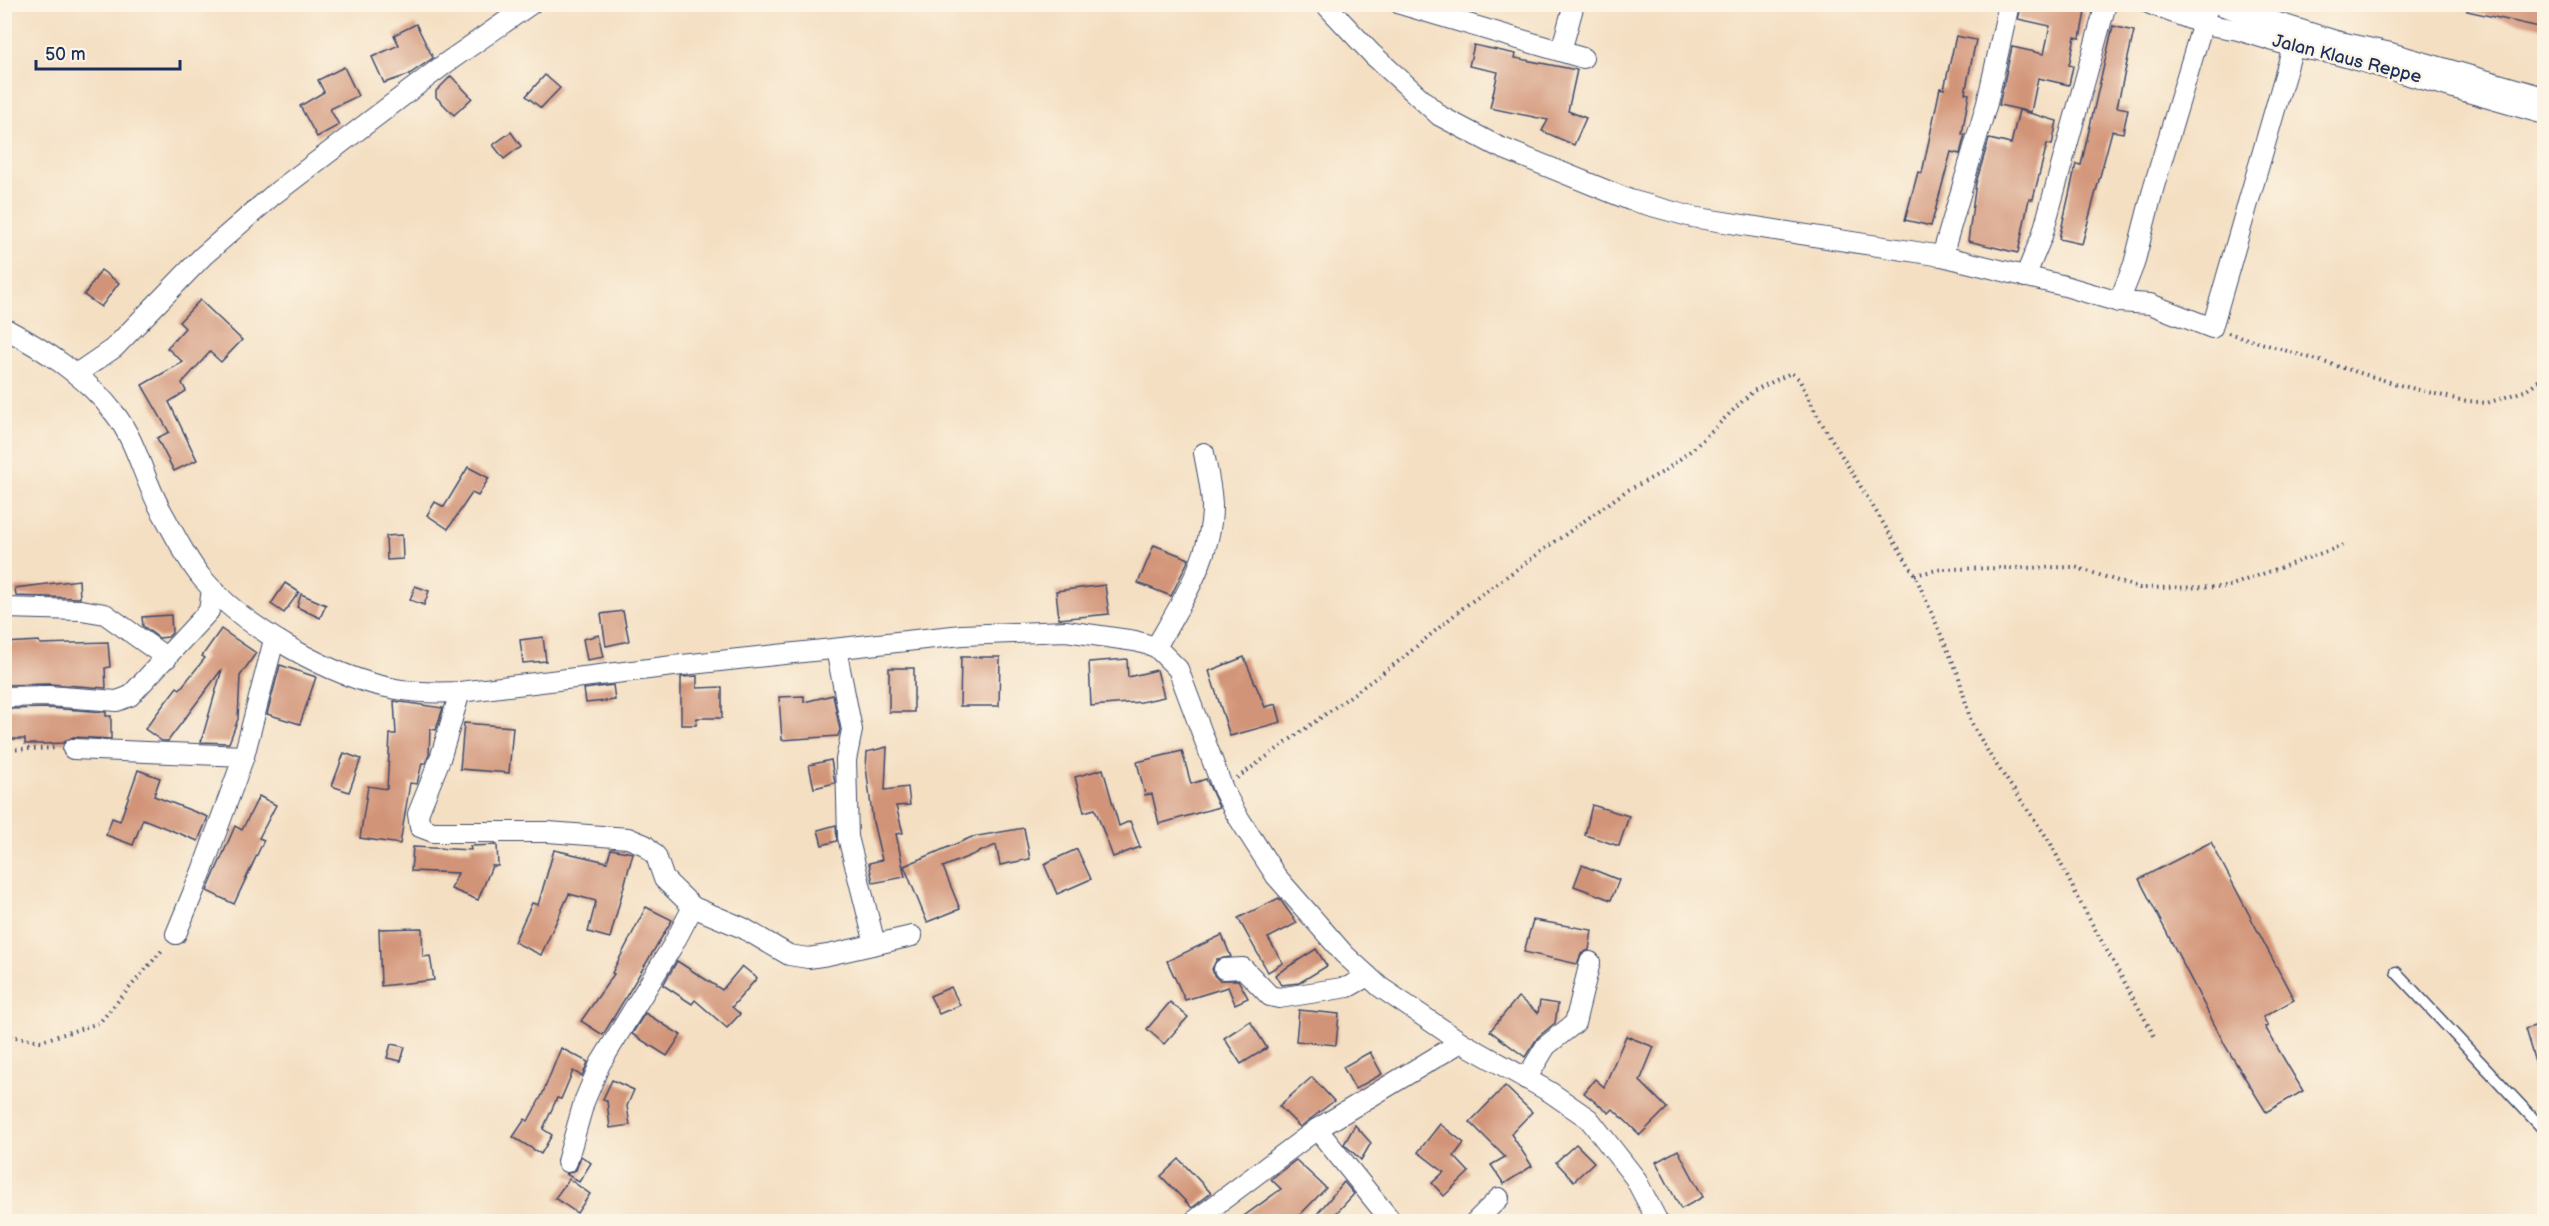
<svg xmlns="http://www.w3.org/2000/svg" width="2549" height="1226" font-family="'Balsamiq Sans',sans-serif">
	<rect width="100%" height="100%" fill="#fcf5e5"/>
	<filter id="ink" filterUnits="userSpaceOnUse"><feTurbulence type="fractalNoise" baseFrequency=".0167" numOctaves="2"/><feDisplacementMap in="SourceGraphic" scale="12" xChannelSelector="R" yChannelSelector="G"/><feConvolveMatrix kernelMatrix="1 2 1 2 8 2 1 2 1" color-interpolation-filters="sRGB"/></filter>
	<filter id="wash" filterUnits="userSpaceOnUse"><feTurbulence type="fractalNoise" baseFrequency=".008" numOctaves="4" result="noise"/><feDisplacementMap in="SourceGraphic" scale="24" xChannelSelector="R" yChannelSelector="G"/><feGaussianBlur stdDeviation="1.35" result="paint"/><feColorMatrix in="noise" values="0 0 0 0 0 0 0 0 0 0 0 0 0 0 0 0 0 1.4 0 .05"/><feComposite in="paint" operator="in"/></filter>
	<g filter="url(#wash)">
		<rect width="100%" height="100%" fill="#f4dfc2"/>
		<g id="blocks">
			<g fill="#d29478">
				<polygon points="2022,4 2052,4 2085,12 2080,38 2075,37 2069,65 2073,66 2069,85 2038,78 2031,112 1999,105 2012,47 2044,54 2050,26 2018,19"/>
				<polygon points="2468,4 2544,4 2544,28 2467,11"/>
				<polygon points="416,24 433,58 408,75 384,83 372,57 399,45 394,35"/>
				<polygon points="2113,26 2134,31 2117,107 2128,109 2123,133 2112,131 2082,244 2059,239 2076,164 2081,165"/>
				<polygon points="1956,36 1976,40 1965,93 1969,94 1962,134 1965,134 1960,154 1951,152 1931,226 1905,220 1918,172 1922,173 1940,88 1944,89"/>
				<polygon points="1474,45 1516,54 1515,58 1577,70 1568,111 1586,118 1574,145 1542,131 1548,120 1490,108 1498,72 1469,66"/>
				<polygon points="344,67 358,96 330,109 339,125 317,137 300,106 324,92 318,80"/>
				<polygon points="545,75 560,88 541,108 526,96"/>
				<polygon points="451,76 472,98 454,115 436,97 436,91"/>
				<polygon points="2019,110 2057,121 2052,145 2047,144 2033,199 2029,199 2018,253 1968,241 1976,183 1989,139 2011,144"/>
				<polygon points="511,132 521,146 504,159 493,145"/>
				<polygon points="101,270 119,283 101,307 84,295"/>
				<polygon points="200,300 242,340 221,362 210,352 182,383 186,391 169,402 197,460 174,471 157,438 169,432 142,385 183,362 167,348 185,328 179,322"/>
				<polygon points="468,467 489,478 478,496 472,493 448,529 427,515 435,502 444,507"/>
				<polygon points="402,535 403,559 387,560 386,536"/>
				<polygon points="1154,545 1189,559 1171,596 1138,583"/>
				<polygon points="79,580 80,598 16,596 15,588"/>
				<polygon points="285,583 299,592 284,613 271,604"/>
				<polygon points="1105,585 1109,614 1059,619 1056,591"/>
				<polygon points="415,586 429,591 424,605 410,600"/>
				<polygon points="301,594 326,605 320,618 297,607"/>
				<polygon points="623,611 629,641 606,646 601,614"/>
				<polygon points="171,615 172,633 168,637 159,638 143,626 142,617"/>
				<polygon points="221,629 256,653 240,676 238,719 229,743 201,742 222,669 168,741 162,741 145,729 177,687 180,689 205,658 202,656"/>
				<polygon points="599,635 604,657 587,660 583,639"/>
				<polygon points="543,637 546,661 523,663 520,640"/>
				<polygon points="39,641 40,644 108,642 110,667 105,668 106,688 49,684 4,685 4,643"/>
				<polygon points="961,657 1000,657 999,706 960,706"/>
				<polygon points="1244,657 1265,707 1276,704 1281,722 1230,736 1209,671"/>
				<polygon points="1127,659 1128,677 1157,670 1164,697 1141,702 1091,706 1089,662"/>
				<polygon points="280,665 316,677 300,724 267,714"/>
				<rect x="889" y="668" width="25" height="44"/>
				<polygon points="697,676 697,688 722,687 722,718 697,718 696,725 681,725 681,677"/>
				<polygon points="613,685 615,700 586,703 584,689"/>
				<polygon points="833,695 840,730 838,736 782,740 779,697 804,696 804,702"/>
				<polygon points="394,701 443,708 436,730 430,729 429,755 425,763 422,763 417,784 410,783 400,844 360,838 368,786 387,789 390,734 396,734"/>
				<polygon points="48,708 106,712 106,716 111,716 111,739 73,737 63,743 44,744 25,744 25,739 4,739 4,709"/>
				<polygon points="464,723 513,727 509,773 460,769"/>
				<polygon points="887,747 885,790 908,787 910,805 896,806 903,833 896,834 905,877 873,883 869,863 882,860 873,822 866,767 867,752"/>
				<polygon points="1182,751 1191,784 1206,779 1219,807 1159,824 1152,794 1145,795 1137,762"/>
				<polygon points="344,753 361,759 349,792 332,786"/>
				<polygon points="831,760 835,783 814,788 809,765"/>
				<polygon points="1103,769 1119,826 1130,821 1140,847 1113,857 1095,809 1084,812 1075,777"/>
				<polygon points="138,770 160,778 154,796 208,817 198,841 143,819 133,845 106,835 112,818 120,821"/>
				<polygon points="259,796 276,805 259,838 264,840 234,904 207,891 235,826 242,830"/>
				<polygon points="1592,805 1629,816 1619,846 1585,835"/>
				<polygon points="836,825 837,841 822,845 818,830"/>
				<polygon points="1024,828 1030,859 1000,865 996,845 943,867 960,909 927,922 904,866 972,837"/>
				<polygon points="2211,842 2294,1000 2263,1017 2268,1026 2265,1027 2303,1091 2266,1112 2226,1047 2139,879"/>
				<polygon points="497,845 498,866 492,866 478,900 451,889 458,873 411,871 413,847 471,850 470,846"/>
				<polygon points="611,849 633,853 610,938 588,932 596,901 569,894 541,955 514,942 532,903 538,905 554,850 607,862"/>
				<polygon points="1077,849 1091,879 1057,894 1044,864"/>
				<polygon points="1582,865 1619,880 1611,900 1574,886"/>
				<polygon points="1279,898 1297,923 1268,938 1283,963 1268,972 1238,918"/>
				<polygon points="646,907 672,920 603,1035 581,1021 614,974 612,973"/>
				<polygon points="1533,920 1592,930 1589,950 1581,954 1577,964 1524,952"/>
				<polygon points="422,928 423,957 430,956 434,980 381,986 379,929"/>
				<polygon points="1222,935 1231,957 1217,959 1212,969 1214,975 1219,980 1238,980 1248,998 1235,1004 1228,987 1185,1000 1167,961"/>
				<polygon points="1316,949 1327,966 1299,983 1281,985 1275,975"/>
				<polygon points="677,961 722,990 742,966 757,978 732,1007 740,1014 727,1028 695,1000 692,1004 663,985"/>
				<polygon points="951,987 960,1005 939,1014 930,996"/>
				<polygon points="1518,997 1538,1013 1540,1001 1558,1004 1555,1023 1538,1037 1525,1057 1490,1031"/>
				<polygon points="1170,1002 1188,1017 1164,1044 1147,1029"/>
				<polygon points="1299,1010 1339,1014 1336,1045 1296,1041"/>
				<polygon points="645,1013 681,1035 667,1056 632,1034"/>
				<polygon points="1250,1021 1267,1048 1241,1064 1224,1038"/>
				<polygon points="2544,1023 2544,1081 2541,1082 2525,1029"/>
				<polygon points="1626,1036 1654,1047 1640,1081 1667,1108 1640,1135 1613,1109 1609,1113 1584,1093 1595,1079 1604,1087"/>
				<polygon points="391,1044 405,1047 401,1061 387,1058"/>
				<polygon points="561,1048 588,1062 582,1076 573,1071 561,1099 557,1098 543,1129 552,1135 541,1154 513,1137 525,1119 528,1121 542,1095"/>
				<polygon points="1370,1052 1382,1074 1355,1089 1343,1067"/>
				<polygon points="1312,1077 1334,1101 1300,1127 1279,1106"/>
				<polygon points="612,1080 634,1090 627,1106 630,1125 610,1128 607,1101 603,1099"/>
				<polygon points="1505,1086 1532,1112 1511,1134 1532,1166 1504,1184 1491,1165 1505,1157 1470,1122"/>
				<polygon points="1440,1124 1464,1143 1454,1156 1469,1172 1444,1196 1432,1183 1444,1172 1418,1152"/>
				<polygon points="1355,1125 1371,1143 1361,1160 1344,1144"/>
				<polygon points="1576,1144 1594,1162 1574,1181 1556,1162"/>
				<polygon points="1678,1150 1703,1197 1681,1209 1656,1162"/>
				<polygon points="581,1156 591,1163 579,1182 566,1174 576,1170"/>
				<polygon points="1179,1159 1211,1193 1192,1208 1161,1176"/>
				<polygon points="1296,1160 1326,1188 1294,1221 1237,1221 1281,1189 1271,1179"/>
				<polygon points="569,1179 590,1194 577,1213 555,1198"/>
				<polygon points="1344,1182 1354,1194 1329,1221 1314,1221 1312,1220"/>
			</g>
		</g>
	</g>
	<g filter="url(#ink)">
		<use href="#blocks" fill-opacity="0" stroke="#3c496d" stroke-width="1.5"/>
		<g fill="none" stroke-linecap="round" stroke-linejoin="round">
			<g stroke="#3c496d" stroke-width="13">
				<polyline id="service" points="2396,972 2544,1130"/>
			</g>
			<g stroke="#3c496d" stroke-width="22">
				<g id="minor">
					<polyline points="1325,4 1372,54 1440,116 1497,146 1630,200 1692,217 1942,256 2065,286 2119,302 2150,304 2212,328 2293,47"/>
					<polyline points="1400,4 1583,58"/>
					<polyline points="2150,4 2203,24 2238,30 2293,47 2335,54 2544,114"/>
					<polyline points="2217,4 2336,41 2391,53 2544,97"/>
					<polyline points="1561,51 1574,4"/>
					<polyline points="1942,256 1987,103 2009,4"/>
					<polyline points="2025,277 2042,236 2106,4"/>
					<polyline points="2119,302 2134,264 2154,186 2206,13"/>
					<path d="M4,328c41,22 82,48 111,86 22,28 29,67 47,98 12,21 24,47 40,66 42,50 130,100 194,111 21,4 42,4 64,3l213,-26 289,-31 104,-4 69,10 21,6 22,22 45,120 12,23 41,64 68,78 36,33 81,55 89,50 39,27 46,59 23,44"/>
					<polyline points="76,374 114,348 203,256 273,195 446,63 531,4"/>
					<polyline points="4,608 81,610 105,614 167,658"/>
					<path d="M1156,647c24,-42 56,-90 56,-140 0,-17 -5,-37 -8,-54"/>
					<polyline points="836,649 852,730 846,760 848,837 875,944"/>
					<polyline points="460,692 440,759 418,814 420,827 433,832 548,832 628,838 645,845 656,856 664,879 693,907 743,928 789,955 808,958 828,955 912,936"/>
					<polyline points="4,697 48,696 117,701 130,696 209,611 212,589"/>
					<polyline points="73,749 244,756"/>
					<polyline points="176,934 202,871 244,756 274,640"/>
					<polyline points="1224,969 1243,968 1270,996 1279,998 1348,987 1368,976"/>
					<polyline points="1526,1079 1546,1046 1575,1023 1590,962"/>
					<polyline points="1317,1129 1392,1222"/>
					<polyline points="567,1162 584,1102 600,1064 673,945 693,907"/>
					<polyline points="1193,1222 1317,1129 1461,1042"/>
					<polyline points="1475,1222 1499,1198"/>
				</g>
			</g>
			<g stroke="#3c496d" stroke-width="4" stroke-dasharray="1.5 4.5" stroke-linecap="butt">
				<polyline points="2228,333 2403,386 2460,400 2487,403 2524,391 2544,377"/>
				<polyline points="1915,575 1941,569 2075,567 2139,588 2226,587 2347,544"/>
				<polyline points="4,750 57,748"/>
				<polyline points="1237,778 1399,661 1464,607 1626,491 1663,472 1693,449 1753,391 1791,373 1799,379 1818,417 1915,575 1958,674 1971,722 1991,757 2050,842 2081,904 2156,1039"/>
				<polyline points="4,1035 41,1041 99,1023 164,948"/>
			</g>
			<use href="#service" stroke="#fff" stroke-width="10"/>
			<use href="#minor" stroke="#fff" stroke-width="20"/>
		</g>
	</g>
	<g text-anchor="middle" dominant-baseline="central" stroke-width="5" stroke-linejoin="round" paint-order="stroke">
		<g font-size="18" fill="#1b2f5e" stroke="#fcf5e5">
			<text transform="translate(2347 59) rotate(14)">Jalan Klaus Reppe</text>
		</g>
	</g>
	<rect width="2549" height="1226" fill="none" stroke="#fcf5e5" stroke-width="24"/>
	<path d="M36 60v9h144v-9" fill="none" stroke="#1b2f5e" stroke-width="3"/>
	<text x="45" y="60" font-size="18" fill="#1b2f5e" stroke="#fcf5e5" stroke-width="4.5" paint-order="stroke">50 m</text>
</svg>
